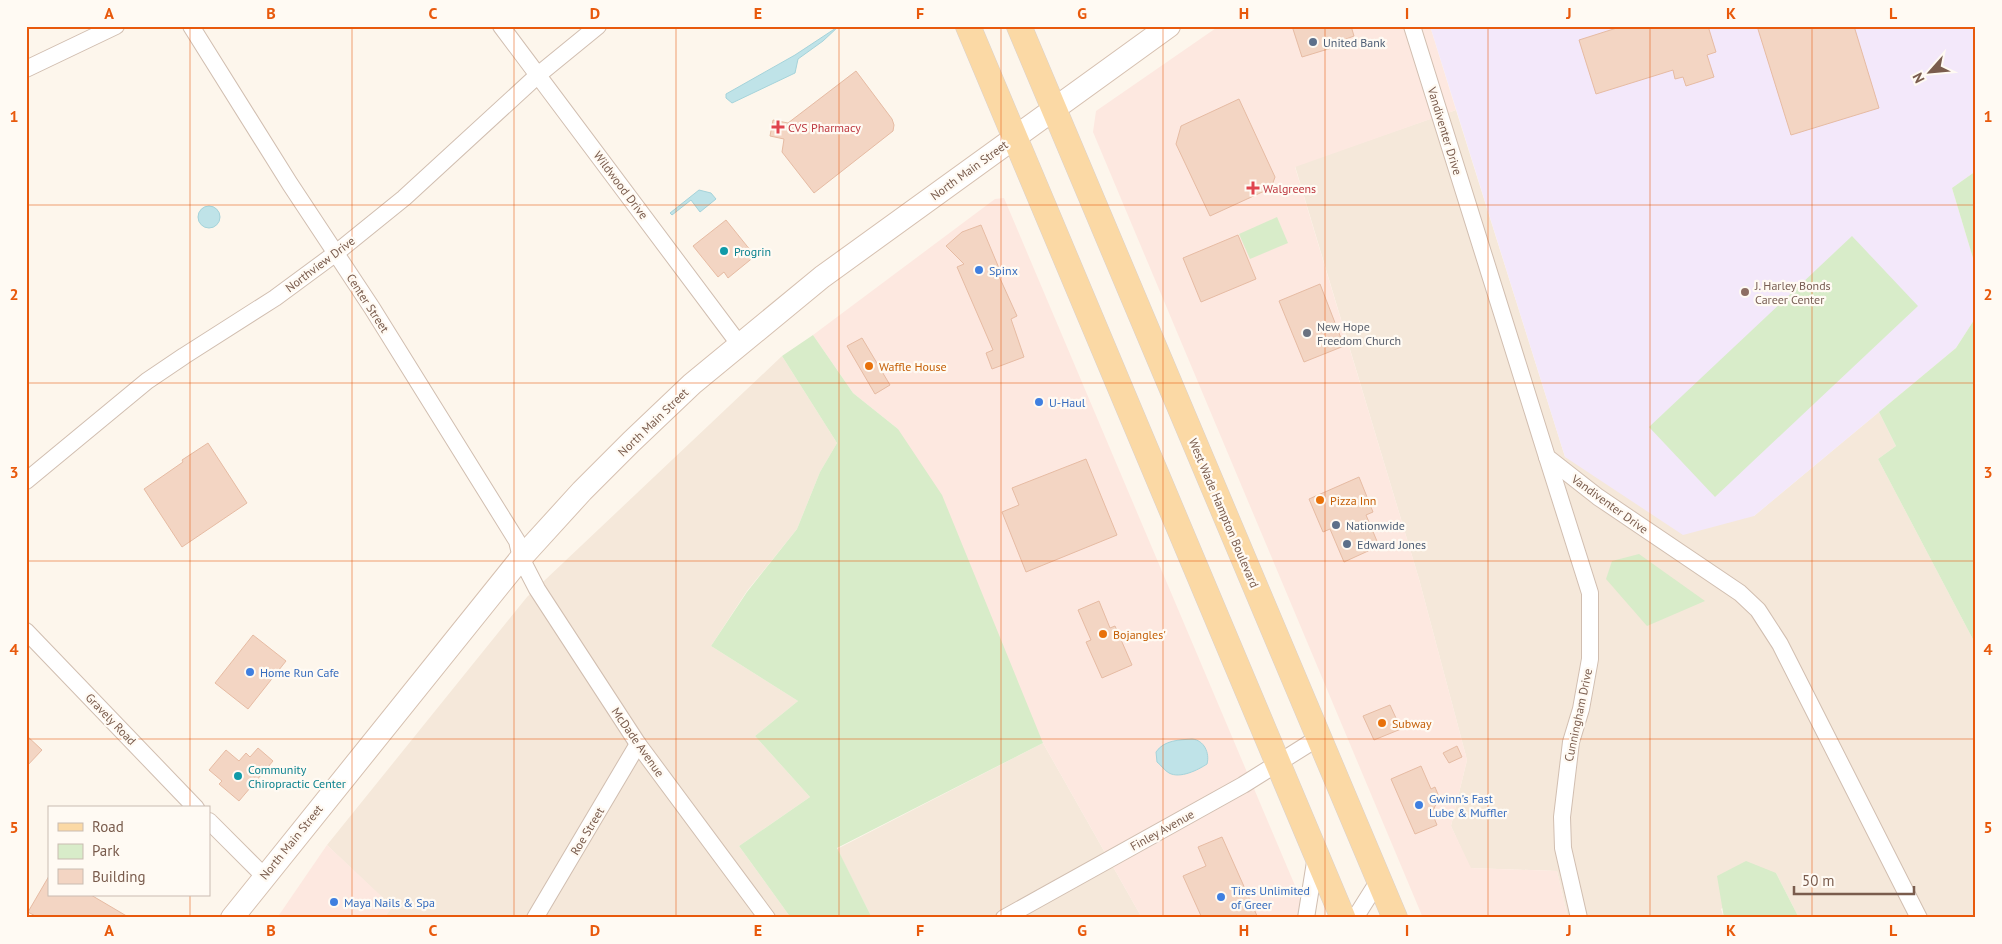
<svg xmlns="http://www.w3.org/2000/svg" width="2002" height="944" font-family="'PT Sans',sans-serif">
	<rect width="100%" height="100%" fill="#fdf6ec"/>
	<g fill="#f5e8da">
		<polygon points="1456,110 1565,457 1754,516 1879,412 1896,446 1878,459 1976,645 1976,918 1799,918 1776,873 1721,909 1724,918 1568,918 1557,871 1470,868 1451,826 1467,760 1419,579 1295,166"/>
		<polygon points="782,356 837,443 820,472 797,529 747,591 711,646 798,701 755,736 810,797 739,846 791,918 384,918 392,907 327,845 527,597"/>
		<polygon points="1043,743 1142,918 872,918 837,849"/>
	</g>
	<g fill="#fde8e0">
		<polygon points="1219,26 1430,26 1456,110 1295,167 1419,579 1467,760 1451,826 1471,868 1557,871 1568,918 1423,918 1093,132 1096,111"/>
		<polygon points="1004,198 1299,895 1304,918 1142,918 1043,743 898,429 853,393 813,335 995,199"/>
		<polygon points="327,845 393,907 384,918 277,918"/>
	</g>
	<polygon fill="#f3e8fa" points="1430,26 1976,26 1976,171 1952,188 1976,268 1976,317 1956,348 1754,516 1683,535 1565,457"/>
	<g fill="#d8ecc9">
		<polygon points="1976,171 1976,268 1952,188"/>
		<polygon points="1277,217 1288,243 1250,259 1239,234"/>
		<polygon points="1852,236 1918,306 1715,497 1649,427"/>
		<polygon points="1976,317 1976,645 1878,459 1896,446 1879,412 1956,348"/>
		<polygon points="813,335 853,393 898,429 942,495 1043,743 837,848 872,918 791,918 739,846 810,797 755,736 798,701 711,646 747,592 797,529 820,472 837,443 782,356"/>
		<polygon points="1639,554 1705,601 1647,626 1606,579 1612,561"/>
		<polygon points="1746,861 1776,873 1799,918 1724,918 1717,876"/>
	</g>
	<g fill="#bfe3e8" stroke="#a5d3da">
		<polygon points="839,26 823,41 798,59 795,73 732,103 726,98 726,94 795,55"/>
		<polygon points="699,190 711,193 716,199 700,212 691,200 672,215 670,213"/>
		<circle cx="209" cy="217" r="11"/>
		<path d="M1192,739c12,1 18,14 15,25 -9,6 -27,15 -38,9 -4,-2 -8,-8 -12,-11l-1,-10c8,-12 23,-12 36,-13z"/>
	</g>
	<g fill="#f3d5c3" stroke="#e6bba3">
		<polygon points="1292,26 1351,26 1354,36 1346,39 1348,43 1302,57"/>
		<polygon points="1623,26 1708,26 1716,52 1707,55 1714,77 1686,86 1683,77 1675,79 1673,70 1596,94 1579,40"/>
		<polygon points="1757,26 1854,26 1879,108 1791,135"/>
		<polygon points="856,71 892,119 894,125 893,131 814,193 782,152 784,139 770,136 773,120 788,123"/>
		<polygon points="1239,99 1275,177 1271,188 1210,216 1176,144 1181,126"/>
		<polygon points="726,220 755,256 728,278 724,272 718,277 693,246"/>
		<polygon points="981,225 1001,273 998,274 1017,316 1011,319 1024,357 992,369 986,353 993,350 957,267 964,264 946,246 962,232"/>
		<polygon points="1238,235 1256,279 1201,302 1183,258"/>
		<polygon points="1320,284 1344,346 1304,362 1279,301"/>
		<polygon points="862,338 890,385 875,394 847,346"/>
		<polygon points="208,443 247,503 182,547 144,489 183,462 182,460"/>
		<polygon points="1086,459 1117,535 1026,572 1002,512 1019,505 1012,488"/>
		<polygon points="1359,477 1373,512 1366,515 1379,546 1344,562 1330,529 1323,532 1309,499"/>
		<polygon points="1099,601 1110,628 1115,626 1132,665 1102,678 1086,642 1091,640 1078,610"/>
		<polygon points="253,635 286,661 248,709 215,683"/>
		<polygon points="1390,705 1401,729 1374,740 1363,716"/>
		<polygon points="26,735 42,750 26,767"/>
		<polygon points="1457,746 1462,757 1449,763 1443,753"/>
		<polygon points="258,748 273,761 239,801 219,784 222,781 209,770 226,750 239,761 246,753 250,757"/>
		<polygon points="1421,766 1431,789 1435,787 1439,797 1432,813 1437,825 1415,834 1391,779"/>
		<polygon points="1222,837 1258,918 1202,918 1183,876 1206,866 1198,847"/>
		<polygon points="49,876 49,895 91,895 130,918 39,918 28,912"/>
	</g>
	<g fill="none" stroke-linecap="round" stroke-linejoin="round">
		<g stroke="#d1beb0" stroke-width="18">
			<g id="street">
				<polyline points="191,26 290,184 372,308 517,541 521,558 537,589 638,744 767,918"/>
				<polyline points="501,26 739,344"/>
				<polyline points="1412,26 1547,457 1598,497 1740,593 1758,610 1780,644 1919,918"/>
				<polyline points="26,69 116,26"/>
				<polyline points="1547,457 1590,593 1590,659 1581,709 1571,742 1562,817 1563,848 1579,918"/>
				<polyline points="26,481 147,381 184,356 275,298 336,253 404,198 538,75 598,26"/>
				<polyline points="26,631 196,808"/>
				<polyline points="209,821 264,876"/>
				<polyline points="535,918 638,744"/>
				<polyline points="1004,918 1243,785 1318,738"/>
				<polyline points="1306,918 1316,856"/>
				<polyline points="1355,918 1379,880"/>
			</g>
		</g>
		<g stroke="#d6c0b0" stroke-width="24">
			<polyline id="secondary" points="232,918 521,558 582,491 631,442 692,384 822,277 1169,26"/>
		</g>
		<g stroke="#dad1cd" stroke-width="26">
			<g id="primary">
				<polyline points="968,26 1343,918"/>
				<polyline points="1019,26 1395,918"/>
			</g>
		</g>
		<use href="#street" stroke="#fff" stroke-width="16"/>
		<use href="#secondary" stroke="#fff" stroke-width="22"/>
		<use href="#primary" stroke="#fbd9a5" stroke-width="25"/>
	</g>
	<path fill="none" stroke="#e8590c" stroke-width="1" stroke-opacity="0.55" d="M190,26v782M352,26v892M514,26v892M676,26v892M839,26v892M1001,26v892M1163,26v892M1325,26v892M1488,26v892M1650,26v892M1812,26v892M26,205h1950M26,383h1950M26,561h1950M26,739h1950M190,895v23"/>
	<g fill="#5c6f8a" stroke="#fffaf3" stroke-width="2">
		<circle cx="1313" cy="42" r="5"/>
		<circle cx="1336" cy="525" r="5"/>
		<circle cx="1347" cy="544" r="5"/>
	</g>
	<g fill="#e0444e" stroke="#fffaf3" stroke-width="2">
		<path d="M775.5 119.5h5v5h5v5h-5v5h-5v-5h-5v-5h5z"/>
		<path d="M1250.5 180.5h5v5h5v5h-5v5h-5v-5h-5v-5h5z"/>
	</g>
	<g fill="#0f9aa8" stroke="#fffaf3" stroke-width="2">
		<circle cx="724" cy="251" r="5"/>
		<circle cx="238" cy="776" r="5"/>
	</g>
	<g fill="#3f7fe0" stroke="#fffaf3" stroke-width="2">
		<circle cx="979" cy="270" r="5"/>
		<circle cx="1039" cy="402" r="5"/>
		<circle cx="250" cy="672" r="5"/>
		<circle cx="1419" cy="805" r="5"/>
		<circle cx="1221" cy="897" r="5"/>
		<circle cx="334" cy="902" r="5"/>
	</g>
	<circle fill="#8d6e63" stroke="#fffaf3" stroke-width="2" cx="1745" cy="292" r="5"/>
	<circle fill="#6b7280" stroke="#fffaf3" stroke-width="2" cx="1307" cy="333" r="5"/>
	<g fill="#e8710a" stroke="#fffaf3" stroke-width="2">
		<circle cx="869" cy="366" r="5"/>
		<circle cx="1320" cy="500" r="5"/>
		<circle cx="1103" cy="634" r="5"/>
		<circle cx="1382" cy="723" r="5"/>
	</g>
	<g text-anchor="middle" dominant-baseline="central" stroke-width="4.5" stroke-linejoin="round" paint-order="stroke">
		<g font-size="12" fill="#4e5e75" stroke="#fffaf3" text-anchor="start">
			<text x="1323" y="42">United Bank</text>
			<text x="1346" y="525">Nationwide</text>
			<text x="1357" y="544">Edward Jones</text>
		</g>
		<g font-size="12" fill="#be3a42" stroke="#fffaf3" text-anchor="start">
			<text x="788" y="127">CVS Pharmacy</text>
			<text x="1263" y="188">Walgreens</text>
		</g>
		<g font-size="12" fill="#7a5c4d" stroke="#fffaf3">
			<text transform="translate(1445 131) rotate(73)">Vandiventer Drive</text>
			<text transform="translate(969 170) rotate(-36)">North Main Street</text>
			<text transform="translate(621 185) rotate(53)">Wildwood Drive</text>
			<text transform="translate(320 264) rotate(-37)">Northview Drive</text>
			<text transform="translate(368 303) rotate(57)">Center Street</text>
			<text transform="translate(653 422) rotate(-44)">North Main Street</text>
			<text transform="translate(1610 504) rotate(36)">Vandiventer Drive</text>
			<text transform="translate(1224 513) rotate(67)">West Wade Hampton Boulevard</text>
			<text transform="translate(1578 715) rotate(-78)">Cunningham Drive</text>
			<text transform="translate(111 719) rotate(46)">Gravely Road</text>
			<text transform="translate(638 742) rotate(55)">McDade Avenue</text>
			<text transform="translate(1162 830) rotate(-29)">Finley Avenue</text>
			<text transform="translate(587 831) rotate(-59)">Roe Street</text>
			<text transform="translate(291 842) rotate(-51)">North Main Street</text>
		</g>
		<g font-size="12" fill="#0d838f" stroke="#fffaf3" text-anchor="start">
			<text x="734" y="251">Progrin</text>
			<text x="248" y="769">Community<tspan x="248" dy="14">Chiropractic Center</tspan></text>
		</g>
		<g font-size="12" fill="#366cbe" stroke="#fffaf3" text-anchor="start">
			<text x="989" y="270">Spinx</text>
			<text x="1049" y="402">U-Haul</text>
			<text x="260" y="672">Home Run Cafe</text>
			<text x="1429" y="798">Gwinn's Fast<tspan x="1429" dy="14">Lube &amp; Muffler</tspan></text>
			<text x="1231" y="890">Tires Unlimited<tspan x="1231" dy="14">of Greer</tspan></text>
			<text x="344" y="902">Maya Nails &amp; Spa</text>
		</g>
		<g font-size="12" fill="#785e54" stroke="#fffaf3" text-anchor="start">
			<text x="1755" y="285">J. Harley Bonds<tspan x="1755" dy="14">Career Center</tspan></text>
		</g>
		<g font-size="12" fill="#5b616d" stroke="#fffaf3" text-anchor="start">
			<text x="1317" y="326">New Hope<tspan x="1317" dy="14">Freedom Church</tspan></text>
		</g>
		<g font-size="12" fill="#c56008" stroke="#fffaf3" text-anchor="start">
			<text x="879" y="366">Waffle House</text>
			<text x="1330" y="500">Pizza Inn</text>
			<text x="1113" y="634">Bojangles'</text>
			<text x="1392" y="723">Subway</text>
		</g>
	</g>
	<rect width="2002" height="944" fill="none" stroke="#fffaf3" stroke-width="55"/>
	<rect x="48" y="806" width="162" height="90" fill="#fffaf3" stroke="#cabbb1"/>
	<rect x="58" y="823" width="25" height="8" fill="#fbd9a5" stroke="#cabbb1"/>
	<text x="92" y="832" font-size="15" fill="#7a5c4d">Road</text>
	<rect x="58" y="844" width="25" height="15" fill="#d8ecc9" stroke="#cabbb1"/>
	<text x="92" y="856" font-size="15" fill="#7a5c4d">Park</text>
	<rect x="58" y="869" width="25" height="15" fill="#f3d5c3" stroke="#cabbb1"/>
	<text x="92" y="882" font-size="15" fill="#7a5c4d">Building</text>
	<g transform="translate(1930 72) rotate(243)" stroke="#fffaf3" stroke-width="4" paint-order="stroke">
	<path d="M0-4L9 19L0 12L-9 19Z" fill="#7a5c4d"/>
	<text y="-8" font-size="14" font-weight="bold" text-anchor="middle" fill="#7a5c4d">N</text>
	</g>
	<path d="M1794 886v8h120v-8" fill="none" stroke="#7a5c4d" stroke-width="2.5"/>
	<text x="1802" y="886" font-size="15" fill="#7a5c4d" stroke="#fffaf3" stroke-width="4" paint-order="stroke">50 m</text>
	<rect x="28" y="28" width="1946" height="888" fill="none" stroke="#e8590c" stroke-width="2"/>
	<g font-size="16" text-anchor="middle" font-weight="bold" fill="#e8590c">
		<text x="109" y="19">A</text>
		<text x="271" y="19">B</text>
		<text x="433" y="19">C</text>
		<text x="595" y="19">D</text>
		<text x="758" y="19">E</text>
		<text x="920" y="19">F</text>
		<text x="1082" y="19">G</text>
		<text x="1244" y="19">H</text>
		<text x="1407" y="19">I</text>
		<text x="1569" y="19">J</text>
		<text x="1731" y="19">K</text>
		<text x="1893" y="19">L</text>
		<text x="14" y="122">1</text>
		<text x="1988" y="122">1</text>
		<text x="14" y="300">2</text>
		<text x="1988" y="300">2</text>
		<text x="14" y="478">3</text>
		<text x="1988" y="478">3</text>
		<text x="14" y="655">4</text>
		<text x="1988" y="655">4</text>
		<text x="14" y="833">5</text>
		<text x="1988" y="833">5</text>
		<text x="109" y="936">A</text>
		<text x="271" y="936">B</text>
		<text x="433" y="936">C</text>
		<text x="595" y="936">D</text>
		<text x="758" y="936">E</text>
		<text x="920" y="936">F</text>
		<text x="1082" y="936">G</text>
		<text x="1244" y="936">H</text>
		<text x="1407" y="936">I</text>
		<text x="1569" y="936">J</text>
		<text x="1731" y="936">K</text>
		<text x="1893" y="936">L</text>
	</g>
</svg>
